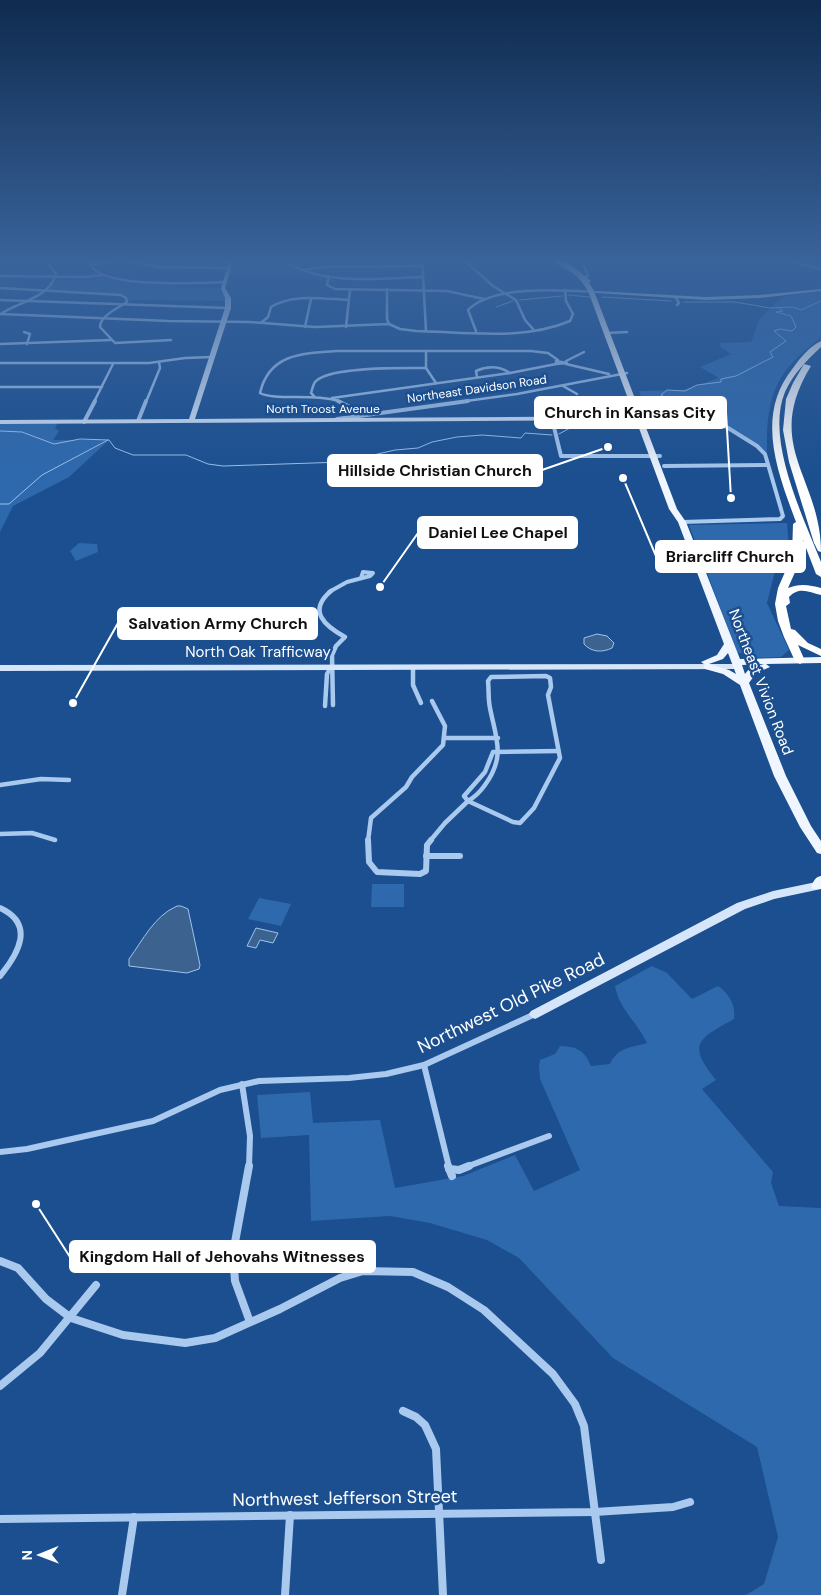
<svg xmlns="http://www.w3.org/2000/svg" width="821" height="1595" font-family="'DM Sans',sans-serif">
	<rect width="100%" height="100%" fill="#1b4f8f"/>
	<g fill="#2e69ad">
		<polygon points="225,257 266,257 274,262 287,261 298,271 327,277 325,280 291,274 230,274 231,264"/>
		<polygon points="97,275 103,275 141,281 176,282 175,287 223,288 228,301 127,300 118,294 47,290 55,281 95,280"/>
		<path d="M821,291v47c-46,33 -55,59 -54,114l-52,-33 -20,-9 -49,-1 -7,-18 44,-1 36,-12 -19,-11 31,-13 -11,-7 1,-4 30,-1 9,-24 22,-21z"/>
		<polygon points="0,423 58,423 55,428 59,431 53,440 109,440 69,477 13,506 0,532"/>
		<polygon points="787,523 789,548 775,571 767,603 789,650 781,657 753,658 737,652 689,525"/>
		<polygon points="79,543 97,544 98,552 76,561 70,551"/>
		<polygon points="372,884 404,884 404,907 371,907"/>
		<polygon points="259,898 291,904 281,926 248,919"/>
		<path d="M652,966l15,7 25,26 26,-13c11,7 18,20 16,33 -35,20 -48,24 -18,61l-14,9 71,83 -2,11 8,23 42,2v387h-75l18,-11 14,-47 -21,-90 -144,-89 -94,-100 -32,-18 -57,-17 -40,-7 -79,5 -2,-86 -48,3 -4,-43 53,-3 3,31 67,-3 15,68 68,-12 52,-21 19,36 46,-21 -40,-91 -1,-13 1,-6 15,-6 5,-8c18,1 24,4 31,20l19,-2c8,-17 20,-16 37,-21 -10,-21 -28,-34 -32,-57z"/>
	</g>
	<g fill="#3c6290" stroke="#9cc4f0">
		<path d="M597,634l10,2 7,7 -2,5c-10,5 -21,4 -28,-4v-6z"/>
		<path d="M177,906h4l7,3 12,56 -1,4 -12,4 -58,-7v-7c14,-19 25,-43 48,-53z"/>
		<polygon points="256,928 278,933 273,943 260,940 256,948 247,946"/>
	</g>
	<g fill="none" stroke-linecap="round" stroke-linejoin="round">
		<g stroke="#9cc4f0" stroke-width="1">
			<polyline points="568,295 590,297"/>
			<polyline points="602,297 671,301"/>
			<polyline points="520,300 562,296"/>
			<polyline points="684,302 735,302 770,308 793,307 801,310 821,301"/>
			<polyline points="496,307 513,301"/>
			<polyline points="613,408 633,408"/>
			<polyline points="643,408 656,408"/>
			<polyline points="660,408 676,404 661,395 667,390 685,391 697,385 721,382 721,379 736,376 773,357 770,352 786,341 774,331 780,329 792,331 796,327 791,316 776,312 783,311 779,308"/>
			<polyline points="0,431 22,432 54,444 80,439 109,440 115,448 133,455 186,455 208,464 223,466 343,462 395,450 418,448 432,442 457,437 482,435 521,438 525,433 552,435"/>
			<polyline points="559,434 579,423 579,414 608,409"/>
			<polyline points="0,504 9,504 42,475 108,440"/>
		</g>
		<g stroke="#a9c9ee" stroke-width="2.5">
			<path d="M88,257c1,3 3,8 5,11 18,20 105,15 132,14"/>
			<path d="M288,257v6c39,23 92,15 135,14"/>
			<polyline points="422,257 426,331"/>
			<polyline points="440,257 466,262 493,286 516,300 525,320 533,329"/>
			<polyline points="581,257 588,276 583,278"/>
			<polyline points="775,257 821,269"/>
			<polyline points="466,262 482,257"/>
			<polyline points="90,265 123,260 160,267 230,268"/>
			<polyline points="301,270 324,267 423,266"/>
			<polyline points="0,276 85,277 102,275"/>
			<polyline points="329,276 327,285 335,289 447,291 484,299"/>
			<path d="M0,288l121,7 5,3 1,4c-9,6 -27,14 -27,25l15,16 56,-3"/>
			<polyline points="387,289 387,319 389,324"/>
			<polyline points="676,298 679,303 677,305"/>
			<polyline points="0,300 228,308"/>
			<path d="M2,313c19,-12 47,-15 54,-39l-9,-12 -1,-5"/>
			<path d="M0,314l169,7 81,1 65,5 74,-3 11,5 16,2c49,1 107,10 154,-10l3,-7 -7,-13 -1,-11"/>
			<path d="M262,322l6,-5 3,-10c22,-14 53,-8 78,-7"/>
			<polyline points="305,327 311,299"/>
			<polyline points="346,327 350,290"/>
			<path d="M476,331l-8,-21c24,-25 93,-20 126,-18"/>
			<polyline points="24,332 30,334 27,344"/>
			<polyline points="607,333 627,332"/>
			<polyline points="0,344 111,340"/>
			<polyline points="426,351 426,368 436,383"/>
			<polygon points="556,361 567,363 556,364"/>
			<polyline points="566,361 584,352"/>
			<polyline points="0,363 149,363 185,358 212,357"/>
			<polyline points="566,364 609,374"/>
			<path d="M477,377l-1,-6c11,-5 23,-5 34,2"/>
			<polyline points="563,386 577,394"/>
			<polyline points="0,387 102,387"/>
			<path d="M314,396l-3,-3c1,-3 2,-8 4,-11 13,-16 90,-14 111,-14"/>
			<polyline points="332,398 510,373 556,364"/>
			<polyline points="94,402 113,364"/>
			<polyline points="146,402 160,368 159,362"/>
			<path d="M341,402c-23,-9 -67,-1 -81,-9 9,-39 42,-40 76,-42h195l17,2 10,7"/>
			<polyline points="459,402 517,394 627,373"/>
		</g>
		<g stroke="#a9c9ee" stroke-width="4">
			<polyline points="338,401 350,407 361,415"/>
			<polyline points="636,410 691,409 704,413 757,446 765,454 783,516 780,519 682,522"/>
			<polyline points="337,419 468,401"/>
			<polyline points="552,419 561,456 660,456"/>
			<polyline points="138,421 146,401"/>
			<polyline points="84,422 95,401"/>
			<polyline points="664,466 768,465"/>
			<polyline points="329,592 347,582 370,576 373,573 363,572 361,578"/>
		</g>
		<g stroke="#a9c9ee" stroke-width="4.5">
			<path d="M331,591c-24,20 -6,35 14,46l-9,9 -4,9 1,50"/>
			<polyline points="413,667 413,685 421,703"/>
			<path d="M546,676l4,2 1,9 -3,8 12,63 -26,50 -14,15 -7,-1 -45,-21c7,-4 12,-9 17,-16 21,-29 11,-46 5,-77 -2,-9 -1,-18 -2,-27l3,-4z"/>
			<polyline points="325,706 327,674 331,667"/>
			<polyline points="445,738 498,738"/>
			<polyline points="0,785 41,779 69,780"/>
			<polyline points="468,801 464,796 485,772 493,752 558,751"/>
			<polyline points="0,834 32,833 55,840"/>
			<polyline points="368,841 371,818 406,787 412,777 443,745 445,726 432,701"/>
			<polyline points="430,841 445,823 468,801"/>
		</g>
		<g stroke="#a9c9ee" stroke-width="6">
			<polyline points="368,840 369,862 377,872 420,874 426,871 427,845 431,840"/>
			<polyline points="426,856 460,856"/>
			<path d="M0,908c35,16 19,45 0,68"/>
			<polyline points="424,1065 449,1167"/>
			<polyline points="242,1084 250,1136 249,1167"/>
			<polyline points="0,1152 27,1149 153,1121 220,1090 259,1081 349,1078 386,1074 424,1065 535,1014"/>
			<polyline points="466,1167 549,1136"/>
		</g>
		<g stroke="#a9c9ee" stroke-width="8">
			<polyline points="249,1166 233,1253 235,1281 250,1322"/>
			<polyline points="448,1166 452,1176"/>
			<polyline points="449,1169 459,1170 469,1166"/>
			<polyline points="0,1261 18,1268 46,1299 71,1318 123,1335 185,1343 215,1338 280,1309 340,1278 363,1271 413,1272 448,1287 484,1310 553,1374 575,1404 584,1426 601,1560"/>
			<polyline points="0,1386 40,1353 96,1285"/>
			<polyline points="403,1411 416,1417 425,1425 436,1449 443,1595"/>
			<polyline points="0,1519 595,1512 673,1507 690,1502"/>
			<polyline points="122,1595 134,1517"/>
			<polyline points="285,1595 290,1515"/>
		</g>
		<g fill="#d6e6fa" fill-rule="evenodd">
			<polygon points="221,257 225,257 232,265 225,288 231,298 231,308 195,419 645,416 648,418 645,420 0,424 0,420 189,419 225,308 225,298 221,288 228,265"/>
			<polygon points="821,289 821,291 759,298 706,300 596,293 594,292 596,291 706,297 759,295"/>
			<polygon points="738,664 741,665 742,667 741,669 0,671 0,665"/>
			<polygon points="821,881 821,889 774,899 745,909 539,1017 535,1019 531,1017 529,1014 531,1011 737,903 773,891"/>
		</g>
		<g fill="#f0f6ff" fill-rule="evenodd">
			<path d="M545,257c16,-1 35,14 46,24l-2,2 5,8 83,218 9,13 54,137 81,-2v6l-55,1 4,3 -14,6 -7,10 37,93 25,50 10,15v13l-4,-1 -17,-26 -26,-51 -34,-91 -17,-11 -18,-5 -2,-2 2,-2 -4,-3 16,-7 7,-11 -46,-122 -9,-13 -81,-218c-13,-22 -24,-21 -43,-34zM728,653l8,21 -7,-4 -20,-6 14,-5zM764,664l-15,5 -4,5 -3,-9z"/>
			<path d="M821,876v13h-8l-2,-3c3,-5 4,-9 10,-10z"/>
		</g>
		<g fill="#fff" fill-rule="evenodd">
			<path d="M821,341v6c-14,13 -28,27 -36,45 -20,48 18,124 36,170v15l-5,-3 -13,-34 -3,21 -12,27c12,-5 22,-3 33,0v7c-12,-3 -22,-9 -32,2l1,6 -4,3 5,23 4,1 13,13 13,6v7l-23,-11 7,16 -5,3 -5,-3 -11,-24 -6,-16 -3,-17 3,-16 14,-32 1,-32 3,-2c-19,-51 -41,-107 -3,-154 7,-10 17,-22 28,-27z"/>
			<path d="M804,364l7,2c-49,80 10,111 10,186l-3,-1 -4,-8 -25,-81 -6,-32 3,-31 7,-16z"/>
		</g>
	</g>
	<linearGradient id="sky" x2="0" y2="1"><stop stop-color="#0f2b4f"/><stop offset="0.54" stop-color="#39639b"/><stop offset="1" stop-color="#39639b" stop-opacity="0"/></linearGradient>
	<rect width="821" height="480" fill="url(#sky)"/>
	<g text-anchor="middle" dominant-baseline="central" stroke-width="5" stroke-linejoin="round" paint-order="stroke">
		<g font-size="12" fill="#fff" stroke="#1b4f8f">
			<text transform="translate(477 389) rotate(-8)">Northeast Davidson Road</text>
			<text x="323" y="409">North Troost Avenue</text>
		</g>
		<g font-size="15" fill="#fff" stroke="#1b4f8f">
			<text x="258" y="652">North Oak Trafficway</text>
			<text transform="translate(761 682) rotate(69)">Northeast Vivion Road</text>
		</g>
		<g font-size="18" fill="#fff" stroke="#1b4f8f">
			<text transform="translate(511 1003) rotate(-26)">Northwest Old Pike Road</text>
			<text transform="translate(345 1498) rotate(-1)">Northwest Jefferson Street</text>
		</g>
	</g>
	<path fill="none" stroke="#fff" stroke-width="2" d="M731 498L726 412M608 447L542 470M380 587L418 533M623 478L656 556M73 703L118 623M36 1204L70 1257"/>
	<g fill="#fff" stroke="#1b4f8f" stroke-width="2">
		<circle cx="731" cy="498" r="5"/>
		<circle cx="608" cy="447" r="5"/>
		<circle cx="380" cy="587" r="5"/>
		<circle cx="623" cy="478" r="5"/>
		<circle cx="73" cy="703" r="5"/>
		<circle cx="36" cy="1204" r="5"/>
	</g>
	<g fill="#fff" stroke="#fff" stroke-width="2">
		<rect x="535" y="397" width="191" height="31" rx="5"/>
		<rect x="328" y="455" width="214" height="31" rx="5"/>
		<rect x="418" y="517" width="159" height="31" rx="5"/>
		<rect x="656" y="541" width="149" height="31" rx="5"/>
		<rect x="118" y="608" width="199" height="31" rx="5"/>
		<rect x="70" y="1241" width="305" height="31" rx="5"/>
	</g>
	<g font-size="16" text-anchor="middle" font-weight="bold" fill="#111">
		<text x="630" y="418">Church in Kansas City</text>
		<text x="435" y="476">Hillside Christian Church</text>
		<text x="498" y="538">Daniel Lee Chapel</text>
		<text x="730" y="562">Briarcliff Church</text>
		<text x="218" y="629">Salvation Army Church</text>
		<text x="222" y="1262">Kingdom Hall of Jehovahs Witnesses</text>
	</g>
	<g transform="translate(40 1555) rotate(269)" stroke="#1b4f8f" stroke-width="4" paint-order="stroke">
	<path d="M0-4L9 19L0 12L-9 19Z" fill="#ffffff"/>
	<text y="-8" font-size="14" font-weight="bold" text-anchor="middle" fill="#ffffff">N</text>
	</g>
</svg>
